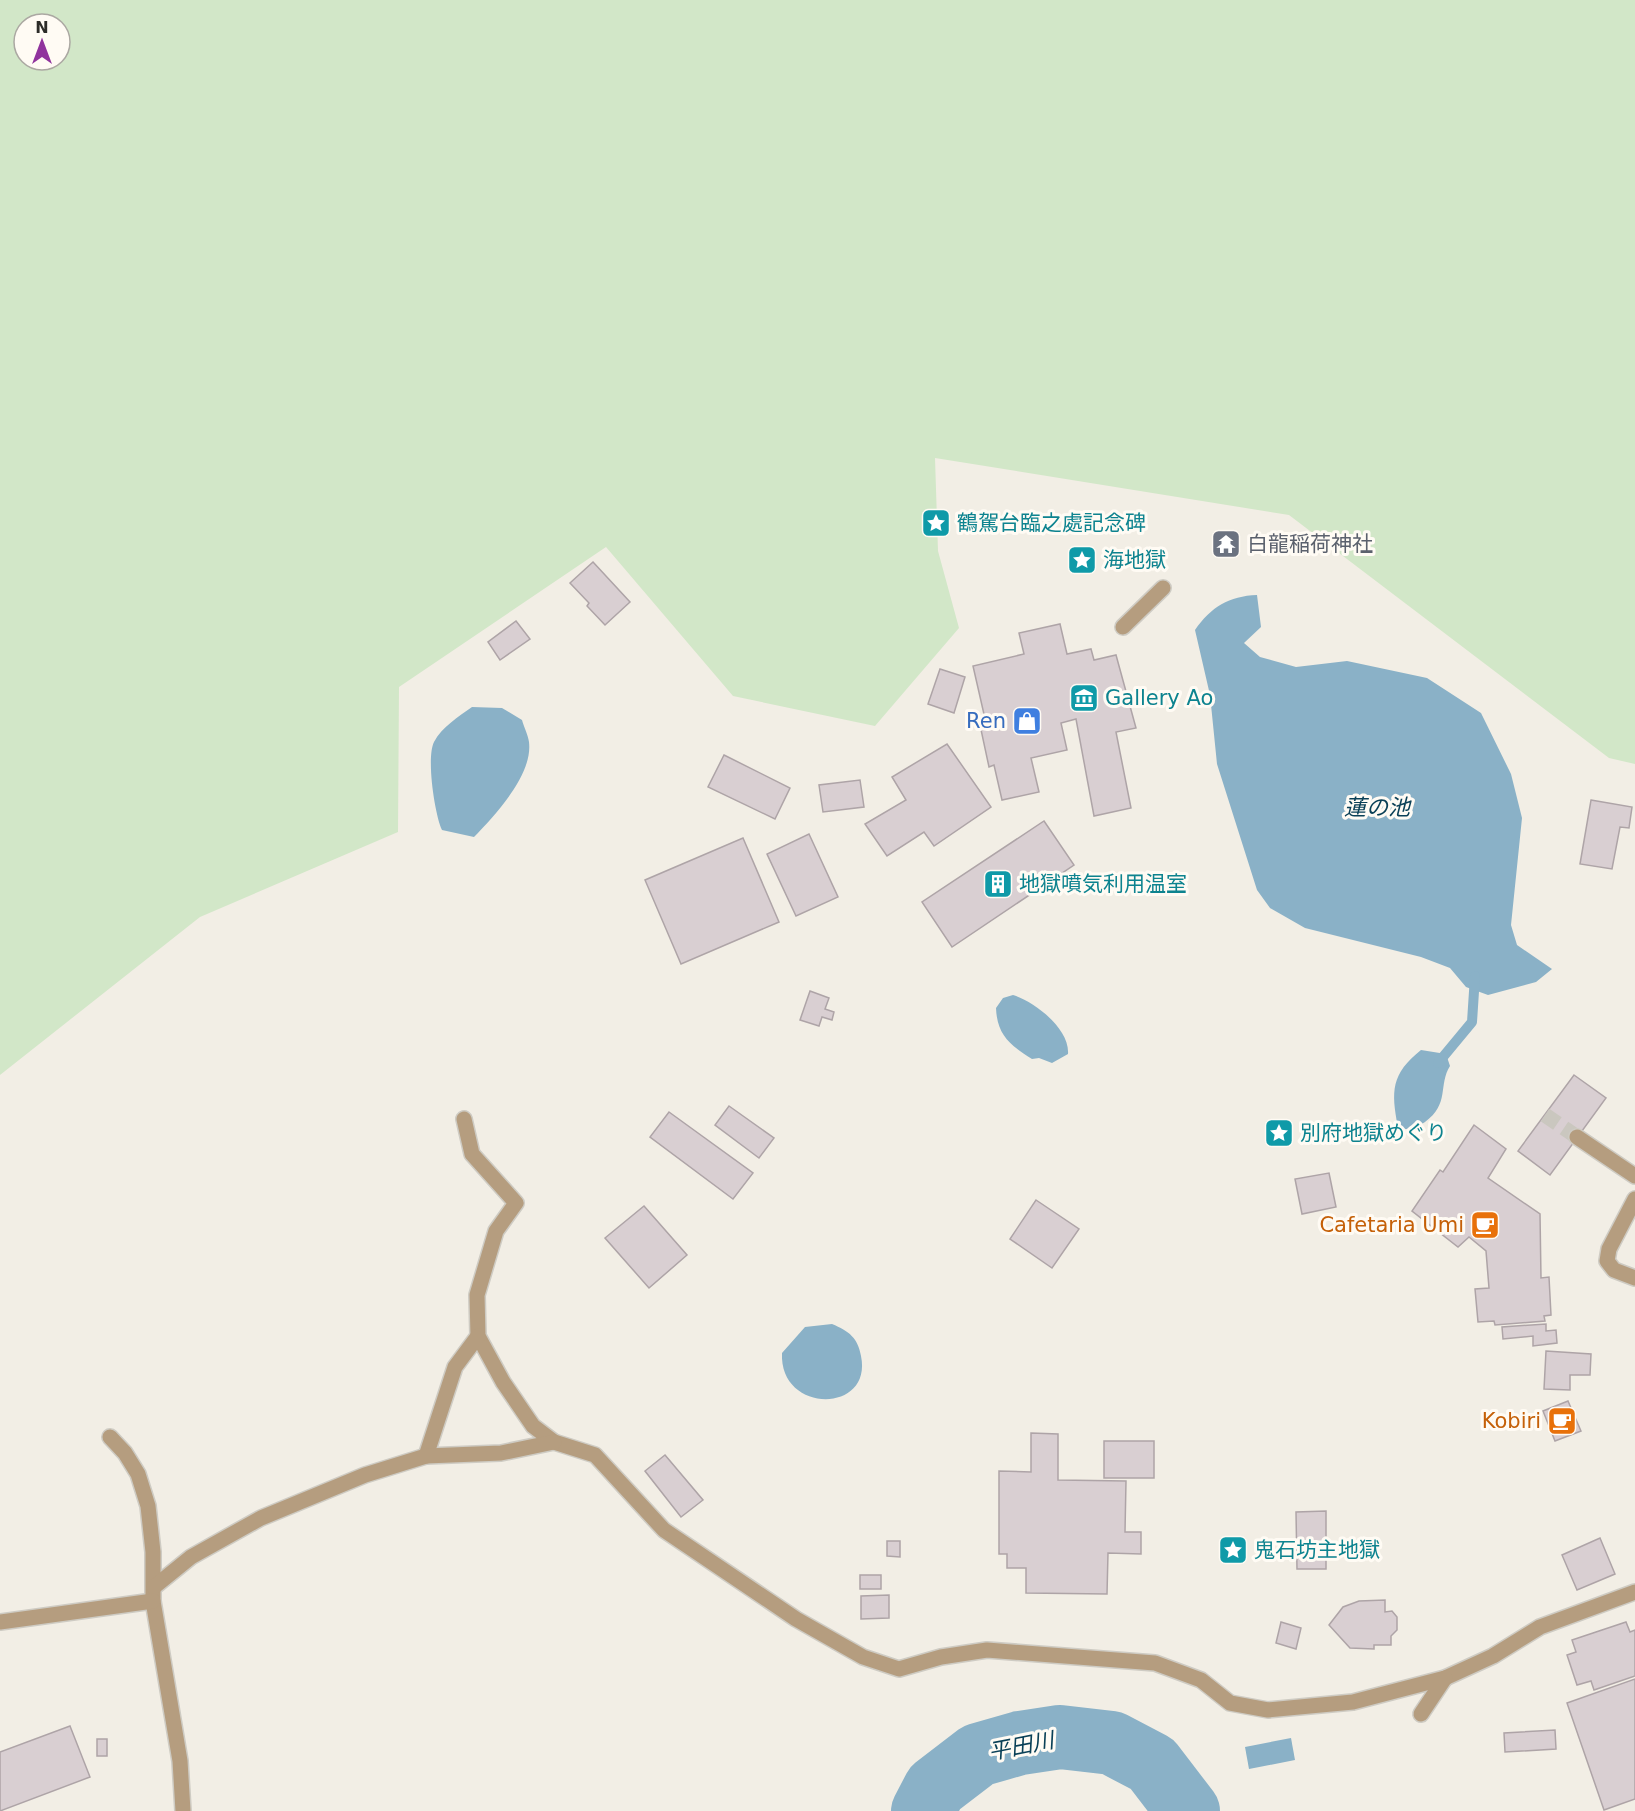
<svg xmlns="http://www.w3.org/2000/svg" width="1635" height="1811" font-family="'DejaVu Sans','Noto Sans JP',sans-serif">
	<rect width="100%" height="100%" fill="#f2eee5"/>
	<path fill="#d2e7c8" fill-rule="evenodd" d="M0,0h1635v764l-26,-6 -320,-243 -354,-57 3,93 21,77 -84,98 -142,-30 -127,-149 -207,140 -1,145 -198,85 -200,158zM24,24h36v36h-36z"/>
	<g fill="#8ab1c7">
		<path d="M1257,595l4,32 -17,16 16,14 36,10 51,-6 80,17 54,35 30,61 11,44 -11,107 6,20 35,24 -16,13 -48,13 -22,-8 -16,-19 -29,-11 -116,-29 -35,-20 -13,-18 -40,-126 -7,-69 -15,-65c16,-23 34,-34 62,-35z"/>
		<path d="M472,707l30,1 20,12c2,7 6,15 7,22 4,33 -34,73 -55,95l-32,-7c-7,-15 -16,-72 -8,-88 8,-15 24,-25 38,-35z"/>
		<path d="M1013,995c22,7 57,34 55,59l-16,9 -13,-5 -7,1c-22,-14 -35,-24 -36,-51l7,-10z"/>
		<path d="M1421,1050l25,4 4,12c-12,19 0,38 -25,56 -10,7 -16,9 -27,5 -7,-36 -7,-53 23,-77z"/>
		<path d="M832,1324c17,7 26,14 29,32 12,58 -82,58 -79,-3l23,-26z"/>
		<polygon points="1291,1738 1295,1760 1249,1769 1245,1747"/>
	</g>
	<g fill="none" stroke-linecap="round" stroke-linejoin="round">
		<polyline stroke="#8ab1c7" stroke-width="10" points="1438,1063 1472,1022 1475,976"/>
		<polyline stroke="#8ab1c7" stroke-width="64" points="923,1811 935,1788 978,1755 1020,1743 1060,1737 1112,1743 1152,1764 1188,1811"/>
	</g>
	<g fill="#d9cfd2" stroke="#aea4a7" stroke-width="1.5">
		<polygon points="593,562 630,602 605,625 587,606 589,603 570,583"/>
		<polygon points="516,621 530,639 500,660 488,642"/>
		<polygon points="1060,624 1067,654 1091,649 1094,660 1116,655 1136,728 1116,732 1131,808 1094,816 1076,719 1061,723 1067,750 1031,758 1039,792 1002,800 994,765 989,767 980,725 986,723 973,666 1024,654 1019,633"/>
		<polygon points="940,669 965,677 954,713 928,704"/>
		<polygon points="947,744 991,807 934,846 924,832 887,856 865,824 906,800 892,777"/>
		<polygon points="724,755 790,788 775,819 708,787"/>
		<polygon points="860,780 864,807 823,812 819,785"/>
		<polygon points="1591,800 1632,807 1629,828 1620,827 1612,869 1580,864"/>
		<polygon points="1044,821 1074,865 952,947 922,902"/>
		<polygon points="809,834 838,897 796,916 767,854"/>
		<polygon points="743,838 779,922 681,964 645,880"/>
		<polygon points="810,991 829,998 825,1009 834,1012 832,1020 822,1017 819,1026 800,1020"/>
		<polygon points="1574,1075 1606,1098 1550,1175 1518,1151"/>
		<polygon points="729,1106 774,1138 759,1158 715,1125"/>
		<polygon points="669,1112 753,1173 733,1199 650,1137"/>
		<polygon points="1474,1125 1506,1149 1488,1178 1540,1214 1541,1278 1549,1277 1551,1315 1544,1316 1545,1321 1495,1325 1494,1321 1478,1322 1475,1289 1489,1288 1486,1251 1469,1237 1458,1247 1412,1211 1440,1170 1443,1172"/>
		<polygon points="1329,1173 1336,1207 1302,1214 1295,1179"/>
		<polygon points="1036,1200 1079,1229 1052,1268 1010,1239"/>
		<polygon points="644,1206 687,1255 649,1288 605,1238"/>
		<polygon points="1546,1324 1546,1331 1556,1330 1557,1343 1533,1346 1533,1336 1503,1339 1502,1327"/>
		<polygon points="1546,1351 1591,1354 1590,1375 1570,1375 1570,1390 1544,1389"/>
		<polygon points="1568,1401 1581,1431 1555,1441 1543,1411"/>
		<polygon points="1031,1433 1058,1434 1058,1480 1126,1481 1125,1532 1141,1532 1141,1554 1108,1553 1107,1594 1026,1593 1026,1568 1007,1568 1007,1554 999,1554 999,1471 1031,1472"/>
		<rect x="1104" y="1441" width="50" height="37"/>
		<polygon points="665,1455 703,1500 681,1517 645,1471"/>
		<polygon points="1326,1511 1326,1569 1297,1569 1296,1512"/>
		<polygon points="1600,1538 1615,1574 1577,1590 1562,1555"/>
		<polygon points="887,1541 900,1541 900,1557 887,1556"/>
		<rect x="860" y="1575" width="21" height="14"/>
		<polygon points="889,1595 889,1618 861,1619 861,1596"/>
		<polygon points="1385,1600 1385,1612 1392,1611 1397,1617 1397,1630 1391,1636 1391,1645 1374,1645 1374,1649 1350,1648 1329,1625 1343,1607 1359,1601"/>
		<polygon points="1281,1622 1301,1628 1296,1649 1276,1643"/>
		<polygon points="1626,1622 1630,1632 1635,1630 1635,1676 1594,1690 1591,1681 1577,1685 1567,1655 1576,1652 1572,1640"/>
		<polygon points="1635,1679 1635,1799 1604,1810 1567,1703"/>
		<polygon points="70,1726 90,1777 0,1811 0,1752"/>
		<polygon points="1555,1730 1556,1749 1505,1752 1504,1733"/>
		<rect x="97" y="1739" width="10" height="17"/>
	</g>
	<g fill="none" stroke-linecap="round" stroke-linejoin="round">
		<polyline stroke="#cac7bf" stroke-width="15" stroke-dasharray="15 8" stroke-linecap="butt" points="1545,1115 1577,1137"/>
		<g stroke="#cecbc3" stroke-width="18">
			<g id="minor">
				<polyline points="1123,627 1163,588"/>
				<polyline points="464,1119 472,1154 516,1203 496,1231 477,1295 478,1336 503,1382 533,1426 554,1442 595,1455 664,1530 796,1619 863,1657 899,1669 941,1657 987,1650 1155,1663 1201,1680 1230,1703 1268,1710 1353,1702 1445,1678 1493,1656 1540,1627 1635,1592"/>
				<polyline points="1577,1137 1635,1176"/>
				<polyline points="1635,1199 1609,1249 1607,1261 1614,1270 1635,1278"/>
				<polyline points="110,1437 125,1453 138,1474 148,1506 153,1552 153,1601 180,1761 183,1811"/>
				<polyline points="426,1456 455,1367 478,1336"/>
				<polyline points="154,1587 191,1557 261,1518 365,1475 426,1456 501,1453 554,1442"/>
				<polyline points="0,1622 153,1601"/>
				<polyline points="1421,1714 1445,1678"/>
			</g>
		</g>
		<use href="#minor" stroke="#b59d7f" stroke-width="15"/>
	</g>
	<defs>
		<g id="sight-square" transform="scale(1.5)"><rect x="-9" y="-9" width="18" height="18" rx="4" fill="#0f9aa8" stroke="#fffbf4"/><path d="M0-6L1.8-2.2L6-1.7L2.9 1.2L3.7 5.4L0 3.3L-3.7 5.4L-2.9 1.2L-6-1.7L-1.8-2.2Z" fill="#fff"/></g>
		<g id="temple-square" transform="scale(1.5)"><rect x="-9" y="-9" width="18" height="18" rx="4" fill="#6b7280" stroke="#fffbf4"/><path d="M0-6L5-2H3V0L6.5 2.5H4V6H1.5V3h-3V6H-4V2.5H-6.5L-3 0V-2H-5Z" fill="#fff"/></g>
		<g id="museum-square" transform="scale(1.5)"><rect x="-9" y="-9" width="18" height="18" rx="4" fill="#0f9aa8" stroke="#fffbf4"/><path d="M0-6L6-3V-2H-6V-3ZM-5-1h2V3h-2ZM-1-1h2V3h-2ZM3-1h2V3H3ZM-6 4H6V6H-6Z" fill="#fff"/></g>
		<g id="shop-square" transform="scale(1.5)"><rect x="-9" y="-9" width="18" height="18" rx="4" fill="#3f7fe0" stroke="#fffbf4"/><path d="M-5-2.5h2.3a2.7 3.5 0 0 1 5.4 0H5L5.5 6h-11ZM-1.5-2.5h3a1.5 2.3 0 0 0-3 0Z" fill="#fff"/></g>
		<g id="building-square" transform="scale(1.5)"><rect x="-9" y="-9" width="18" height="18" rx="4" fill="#0f9aa8" stroke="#fffbf4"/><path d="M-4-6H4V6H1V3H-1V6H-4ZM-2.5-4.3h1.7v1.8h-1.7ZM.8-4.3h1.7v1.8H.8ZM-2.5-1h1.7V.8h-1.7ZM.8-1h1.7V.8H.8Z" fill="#fff"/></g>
		<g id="cafe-square" transform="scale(1.5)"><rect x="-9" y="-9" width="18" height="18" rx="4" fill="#e8710a" stroke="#fffbf4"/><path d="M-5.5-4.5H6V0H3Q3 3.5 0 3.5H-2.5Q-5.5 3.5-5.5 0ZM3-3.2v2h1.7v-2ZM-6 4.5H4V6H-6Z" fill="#fff"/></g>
	</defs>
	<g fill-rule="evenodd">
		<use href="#sight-square" x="936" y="523"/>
		<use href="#temple-square" x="1226" y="544"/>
		<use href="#sight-square" x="1082" y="560"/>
		<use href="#museum-square" x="1084" y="698"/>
		<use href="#shop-square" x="1027" y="721"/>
		<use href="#building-square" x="998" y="884"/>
		<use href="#sight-square" x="1279" y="1133"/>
		<use href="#cafe-square" x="1485" y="1225"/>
		<use href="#cafe-square" x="1562" y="1421"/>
		<use href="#sight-square" x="1233" y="1550"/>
	</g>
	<g text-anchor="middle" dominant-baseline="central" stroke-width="6" stroke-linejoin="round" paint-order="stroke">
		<g font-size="21" fill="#0d838f" stroke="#fffbf4" text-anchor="start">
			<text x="957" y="523">鶴駕台臨之處記念碑</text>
			<text x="1103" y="560">海地獄</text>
			<text x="1105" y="698">Gallery Ao</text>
			<text x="1019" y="884">地獄噴気利用温室</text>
			<text x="1300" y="1133">別府地獄めぐり</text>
			<text x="1254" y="1550">鬼石坊主地獄</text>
		</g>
		<g font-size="21" fill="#5b616d" stroke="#fffbf4" text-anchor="start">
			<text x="1247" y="544">白龍稲荷神社</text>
		</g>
		<g font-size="21" fill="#366cbe" stroke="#fffbf4" text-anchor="end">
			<text x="1006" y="721">Ren</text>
		</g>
		<g font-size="21" fill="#c56008" stroke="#fffbf4" text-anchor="end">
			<text x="1464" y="1225">Cafetaria Umi</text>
			<text x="1541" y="1421">Kobiri</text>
		</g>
		<g font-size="22" font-style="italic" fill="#0a4057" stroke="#fffbf4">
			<text x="1377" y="807">蓮の池</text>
			<text transform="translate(1021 1746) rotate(-11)">平田川</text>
		</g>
	</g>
	<g transform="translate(42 42)"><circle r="28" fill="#fffbf4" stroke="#aba8a2" stroke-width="1.5"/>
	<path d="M0-4.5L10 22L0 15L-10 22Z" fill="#90339d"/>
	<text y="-9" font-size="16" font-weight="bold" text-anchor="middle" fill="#2c2b28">N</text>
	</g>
</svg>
